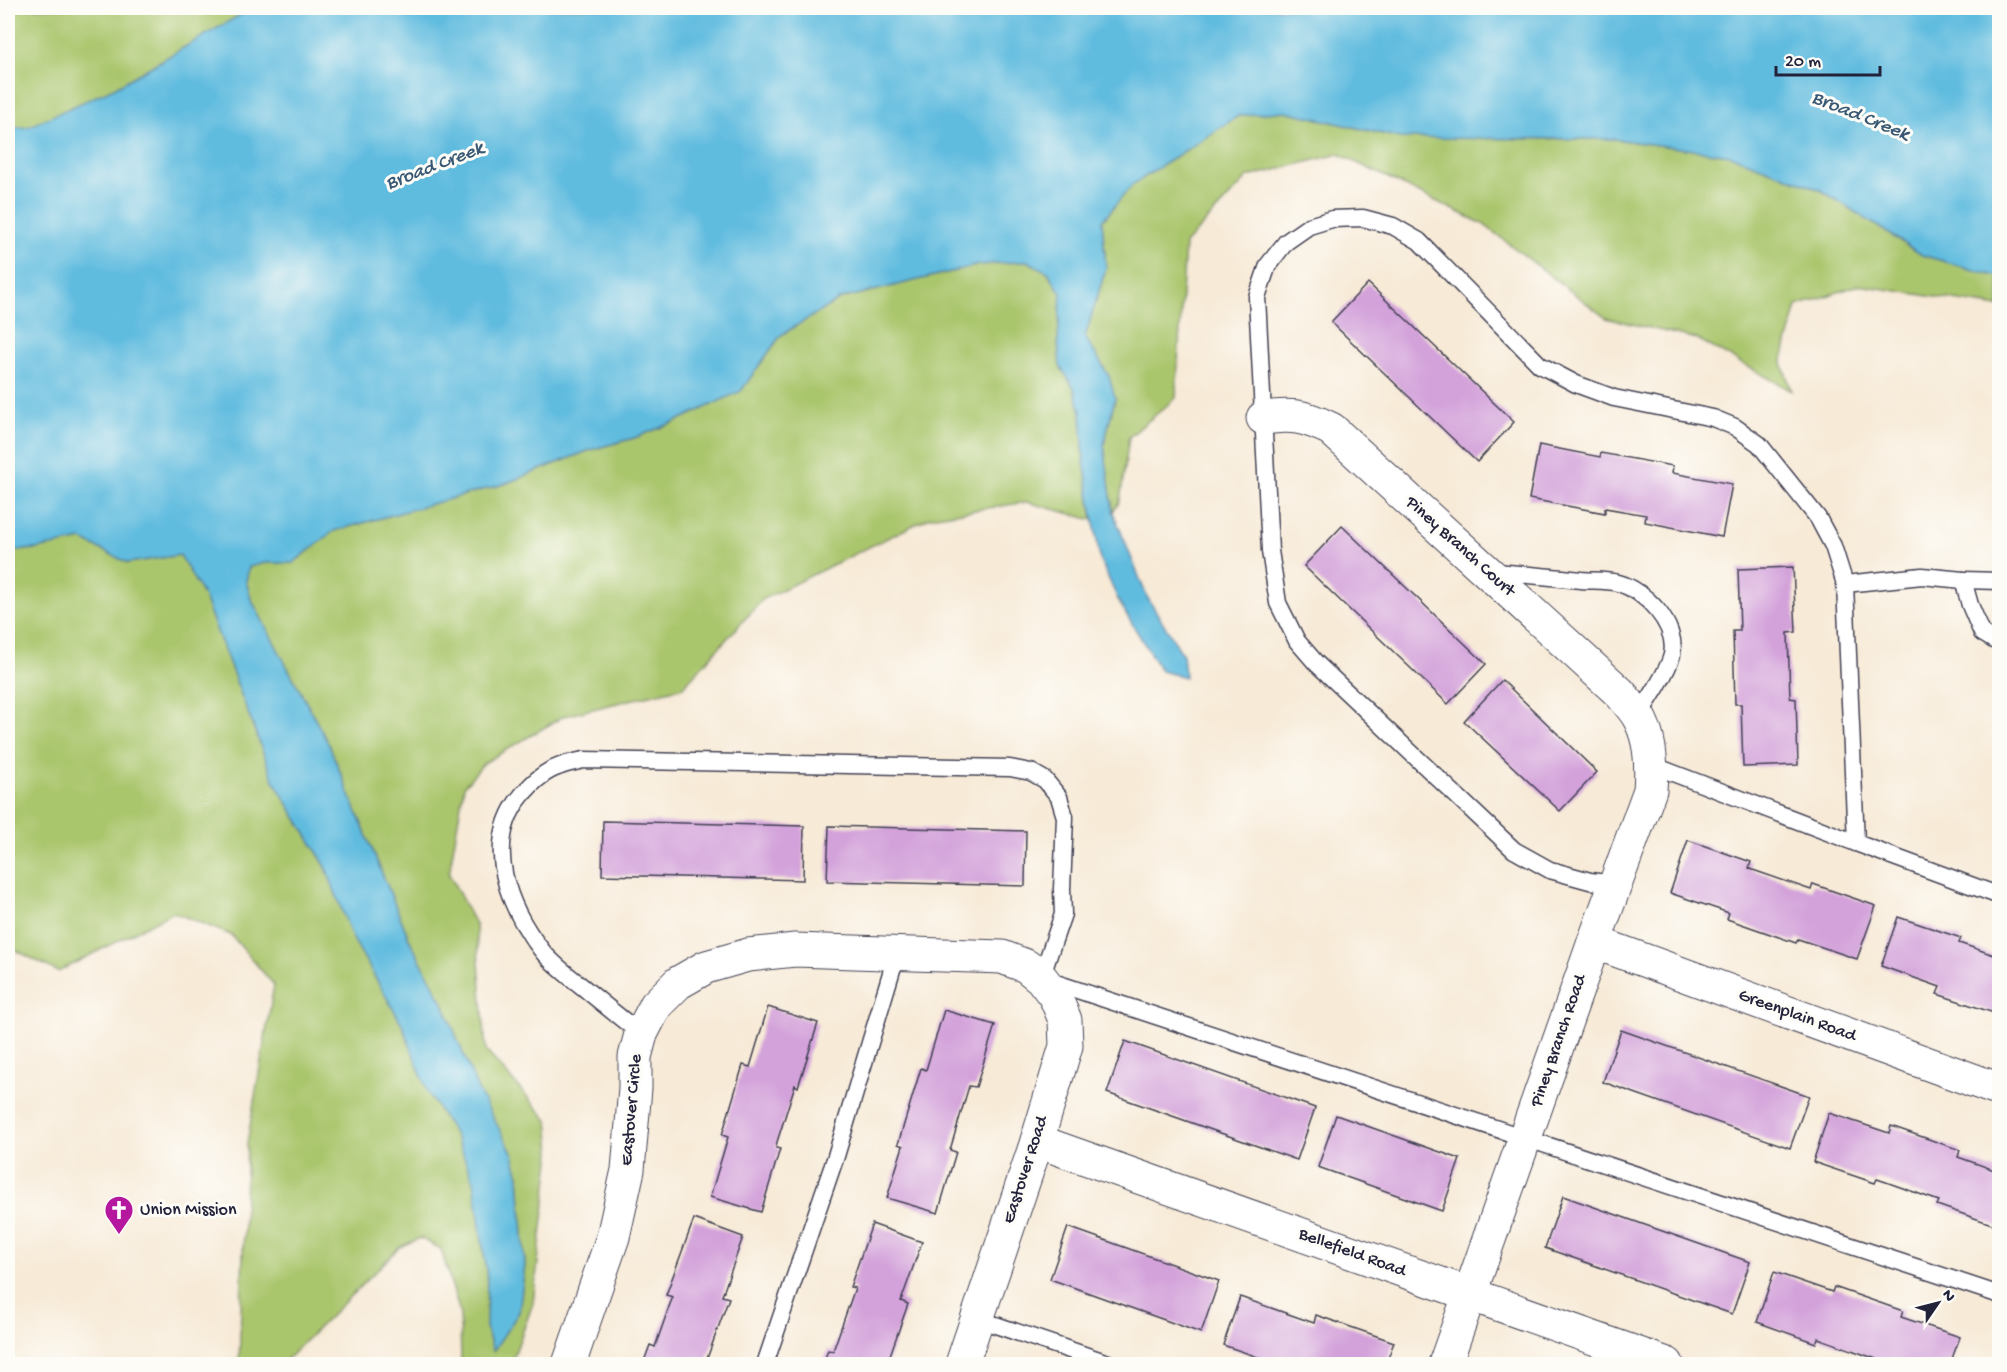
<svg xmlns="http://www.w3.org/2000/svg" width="2007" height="1372" font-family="'Gochi Hand',sans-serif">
	<rect width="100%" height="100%" fill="#fdfcf7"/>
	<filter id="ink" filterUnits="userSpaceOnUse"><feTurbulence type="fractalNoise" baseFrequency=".0167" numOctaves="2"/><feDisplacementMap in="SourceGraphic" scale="12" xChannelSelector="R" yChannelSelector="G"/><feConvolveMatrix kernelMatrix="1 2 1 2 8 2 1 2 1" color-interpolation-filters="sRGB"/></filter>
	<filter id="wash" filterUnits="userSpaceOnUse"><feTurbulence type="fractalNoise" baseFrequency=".008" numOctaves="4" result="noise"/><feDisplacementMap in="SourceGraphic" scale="24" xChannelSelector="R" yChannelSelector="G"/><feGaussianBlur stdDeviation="1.35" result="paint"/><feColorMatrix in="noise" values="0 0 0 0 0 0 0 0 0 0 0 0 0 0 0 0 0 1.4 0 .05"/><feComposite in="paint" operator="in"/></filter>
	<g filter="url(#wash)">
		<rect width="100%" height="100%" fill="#f7ead7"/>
		<g fill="#aac66d" stroke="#667454" stroke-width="1.5">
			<polygon points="8,8 324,8 62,134 8,133"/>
			<polygon points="1285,111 1400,138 1614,139 1730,155 1821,190 1922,255 1999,277 1999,307 1859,285 1797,306 1782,363 1792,391 1697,339 1606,318 1483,224 1339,154 1248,177 1185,244 1176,398 1129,437 1120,501 1113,512 1104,444 1115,398 1085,337 1106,268 1102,221 1132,185 1238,116"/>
			<polygon points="1027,261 1048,272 1061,293 1058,341 1060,366 1074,388 1081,412 1084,461 1093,520 1027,502 930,517 763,599 683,687 564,716 484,763 464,786 449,874 476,926 486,1051 548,1120 551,1152 533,1303 511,1364 461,1364 460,1313 441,1249 420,1238 400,1247 282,1364 239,1364 247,1143 274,985 231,935 173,912 58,972 8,946 8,551 36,549 82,540 128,563 180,555 204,597 274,781 325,865 352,937 402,1024 428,1093 455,1135 474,1181 487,1277 486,1327 493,1351 519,1312 525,1265 519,1176 478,1090 442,1001 410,941 329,745 251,599 246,581 249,567 265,563 293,563 334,531 504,484 590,450 634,438 677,421 741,391 781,335 840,299 979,265"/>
		</g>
		<polygon fill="#61bcdf" stroke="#426f8d" stroke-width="1.5" points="252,8 1999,8 1999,277 1922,255 1821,190 1730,155 1614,139 1400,138 1285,111 1238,116 1132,185 1102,221 1106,268 1085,337 1109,376 1115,398 1104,444 1113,512 1147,597 1183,655 1185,677 1161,671 1120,604 1100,559 1084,461 1081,412 1074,388 1060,366 1058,341 1061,293 1048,272 1027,261 979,265 840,299 781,335 741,391 677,421 634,438 590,450 504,484 334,531 293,563 265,563 249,567 246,581 251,599 329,745 410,941 442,1001 478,1090 513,1154 519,1176 525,1265 519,1312 493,1351 486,1327 487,1277 474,1181 455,1135 428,1093 402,1024 352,937 325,865 274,781 204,597 180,555 128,563 82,540 36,549 8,551 8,128 28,127 114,88"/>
		<g id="blocks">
			<g fill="#d3a2da">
				<polygon points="1368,283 1514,422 1477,462 1331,322"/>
				<polygon points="1539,445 1600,457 1601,453 1673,466 1672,473 1732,484 1722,537 1645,522 1646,515 1605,508 1605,513 1529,499"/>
				<polygon points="1342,526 1486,664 1448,704 1304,566"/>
				<polygon points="1793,567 1796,632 1788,633 1790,698 1796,699 1798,765 1743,767 1741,704 1735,704 1733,631 1740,631 1738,569"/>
				<polygon points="1502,680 1597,772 1560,811 1464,721"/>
				<polygon points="603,821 804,826 803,880 602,875"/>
				<polygon points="829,826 1026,831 1025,886 827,881"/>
				<polygon points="1688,840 1751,862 1749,868 1753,870 1811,890 1813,884 1876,906 1857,959 1798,939 1796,943 1730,920 1727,919 1729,913 1670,893"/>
				<polygon points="1898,917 1961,938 1959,943 2000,957 2000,1015 1937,994 1940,987 1881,966"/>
				<polygon points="768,1007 818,1023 798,1087 795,1085 777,1142 776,1148 780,1149 761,1212 710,1197 728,1137 722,1135 743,1065 750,1067"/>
				<polygon points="944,1010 995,1025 976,1087 969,1086 950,1150 956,1152 938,1213 887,1198 903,1146 898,1144 921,1068 926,1070"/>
				<polygon points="1621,1030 1809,1096 1790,1148 1603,1082"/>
				<polygon points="1125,1041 1315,1108 1297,1160 1107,1093"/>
				<polygon points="1829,1113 1889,1133 1891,1126 1960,1150 1958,1157 2000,1172 2000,1227 1937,1205 1939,1201 1886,1182 1877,1179 1875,1183 1813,1162"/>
				<polygon points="1336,1115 1460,1159 1442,1211 1318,1167"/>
				<polygon points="1563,1196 1750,1262 1732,1314 1545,1248"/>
				<polygon points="694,1219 743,1237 722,1296 729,1298 705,1364 643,1364 650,1345 655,1347 670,1304 673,1297 666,1295"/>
				<polygon points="872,1224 922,1242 901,1301 908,1304 887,1364 823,1364 828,1350 833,1351 855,1288 850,1287"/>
				<polygon points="1068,1227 1219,1281 1201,1333 1050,1279"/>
				<polygon points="1774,1272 1832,1292 1834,1287 1903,1311 1901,1317 1960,1337 1950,1364 1881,1364 1882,1361 1818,1338 1816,1343 1757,1322"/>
				<polygon points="1240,1297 1314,1323 1316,1315 1394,1342 1386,1364 1278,1364 1223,1345"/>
			</g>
		</g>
	</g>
	<g filter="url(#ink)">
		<use href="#blocks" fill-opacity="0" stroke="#424052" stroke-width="1.5"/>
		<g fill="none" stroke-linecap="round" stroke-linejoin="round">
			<g stroke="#424052" stroke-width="19">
				<g id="lane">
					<path d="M1493,572c30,2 59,5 88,8 12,1 26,0 37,3 27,7 60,42 54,72 -4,16 -24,47 -34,61"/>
					<polyline points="1963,580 2000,581"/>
					<polyline points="1845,584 1922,576 1963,580 1970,605 1982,633 2000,644"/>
					<polyline points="1652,765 1856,843"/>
					<polyline points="1615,884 1590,881 1550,870 1514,850 1316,663 1297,641 1278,603 1270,551 1257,297 1268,265 1286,242 1309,226 1332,219 1363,218 1393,226 1419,241 1540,365 1576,384 1614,398 1713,418 1735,427 1759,444 1818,518 1833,546 1845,584 1856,843 2000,896"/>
					<path d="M641,1034c-19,-15 -38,-30 -57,-46 -14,-11 -29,-22 -41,-36 -35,-44 -61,-109 -21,-157 10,-12 21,-23 36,-28 8,-4 17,-5 26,-7l426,8 21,4 14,8 14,17 6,20 -3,72 1,25 -22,64 959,317"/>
					<polyline points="978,1319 1111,1364"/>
					<polyline points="765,1364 836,1156 897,953"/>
				</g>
			</g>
			<g stroke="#424052" stroke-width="35">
				<g id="street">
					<path d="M1263,418c30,-4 41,-2 68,11l289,264c6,7 13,15 18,23 13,22 14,49 12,74l-56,152 -149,422"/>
					<polyline points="1594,942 2000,1090"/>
					<polyline points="1037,1141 1667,1364"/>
					<polyline points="569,1364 613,1237 628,1170 635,1088 635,1057 641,1034 656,1005 678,983 706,967 748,955 795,950 1002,957 1026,966 1041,978 1055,996 1065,1020 1066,1046 1037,1141 962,1364"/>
				</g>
			</g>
			<use href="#lane" stroke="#fff" stroke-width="16"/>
			<use href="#street" stroke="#fff" stroke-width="33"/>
		</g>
	</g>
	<defs>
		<g id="church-pin" transform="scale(1.5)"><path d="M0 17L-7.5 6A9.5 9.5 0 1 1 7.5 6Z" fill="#b5179e" stroke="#fdfcf7"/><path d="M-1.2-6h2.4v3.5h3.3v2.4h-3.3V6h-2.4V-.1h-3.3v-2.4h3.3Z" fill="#fff"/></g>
	</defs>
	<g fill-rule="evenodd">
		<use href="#church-pin" x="119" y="1210"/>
	</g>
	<g text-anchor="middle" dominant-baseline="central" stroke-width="6" stroke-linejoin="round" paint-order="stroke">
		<g font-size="18" fill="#22223b" stroke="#fdfcf7">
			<text transform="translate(1460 547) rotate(42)">Piney Branch Court</text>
			<text transform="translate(1797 1016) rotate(20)">Greenplain Road</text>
			<text transform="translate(1559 1041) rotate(-71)">Piney Branch Road</text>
			<text transform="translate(632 1110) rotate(-85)">Eastover Circle</text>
			<text transform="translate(1026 1170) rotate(-72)">Eastover Road</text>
			<text transform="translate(1352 1253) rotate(20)">Bellefield Road</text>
		</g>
		<g font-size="18" fill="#22223b" stroke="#fdfcf7" text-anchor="start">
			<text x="140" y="1210">Union Mission</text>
		</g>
		<g font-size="20" font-style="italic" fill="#385874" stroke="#fdfcf7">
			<text transform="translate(1860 117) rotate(22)">Broad Creek</text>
			<text transform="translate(435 167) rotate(-21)">Broad Creek</text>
		</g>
	</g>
	<rect width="2007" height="1372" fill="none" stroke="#fdfcf7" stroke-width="30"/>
	<g transform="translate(1938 1303) rotate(55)" stroke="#fdfcf7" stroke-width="4.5" paint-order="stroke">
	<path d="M0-4.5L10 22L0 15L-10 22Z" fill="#22223b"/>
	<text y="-9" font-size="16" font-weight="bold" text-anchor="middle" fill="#22223b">N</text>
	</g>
	<path d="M1776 66v9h104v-9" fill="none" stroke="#22223b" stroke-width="3"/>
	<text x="1785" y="66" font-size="18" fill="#22223b" stroke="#fdfcf7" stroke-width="4.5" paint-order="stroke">20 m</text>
</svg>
